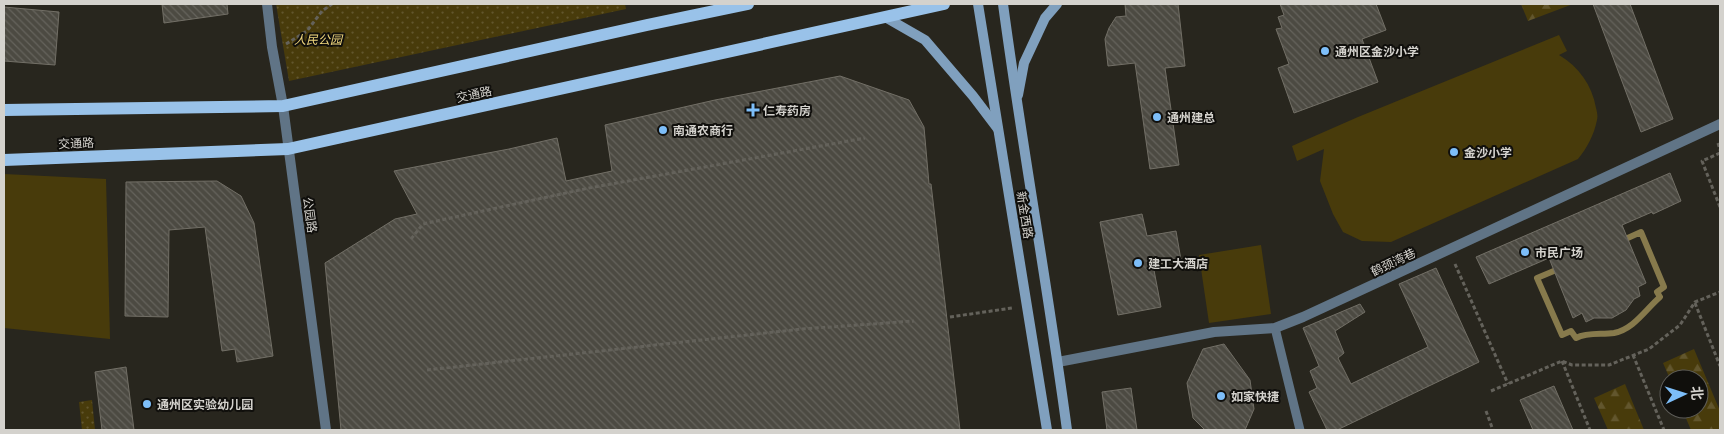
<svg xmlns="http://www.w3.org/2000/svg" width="1724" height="434" font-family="'Libre Baskerville','Noto Sans SC',serif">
	<defs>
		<pattern id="forest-firs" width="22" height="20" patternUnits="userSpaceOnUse" patternTransform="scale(1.25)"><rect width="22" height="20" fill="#483b0b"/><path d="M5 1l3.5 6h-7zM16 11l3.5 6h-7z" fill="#62562d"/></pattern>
		<pattern id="park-dots" width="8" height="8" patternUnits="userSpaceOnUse" patternTransform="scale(1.25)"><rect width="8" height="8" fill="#483b0b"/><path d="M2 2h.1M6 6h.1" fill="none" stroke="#62562d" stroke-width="1.8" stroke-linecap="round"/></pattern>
		<pattern id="building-back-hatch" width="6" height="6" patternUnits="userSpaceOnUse" patternTransform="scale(1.25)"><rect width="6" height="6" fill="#4c4a42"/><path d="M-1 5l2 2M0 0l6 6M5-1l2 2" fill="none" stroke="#65635c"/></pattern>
	</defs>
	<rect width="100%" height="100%" fill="#28261e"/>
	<g fill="#483b0b">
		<path d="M1559,35l8,16 -8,4c20,12 33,30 37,53 1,4 2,8 1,12 -3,15 -10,28 -19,39l-187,83 -29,-1 -19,-9 -10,-18 -13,-33 4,-32 -27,12 -5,-15 66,-29z"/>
		<polygon points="4,174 106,179 110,339 4,328"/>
		<polygon points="1261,245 1271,314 1209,323 1199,255"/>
	</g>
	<g fill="url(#forest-firs)">
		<polygon points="1521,4 1573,4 1528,21"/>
		<polygon points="1694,349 1720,411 1720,430 1691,430 1682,409 1699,409 1699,379 1670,379 1663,363"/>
		<polygon points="1625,384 1644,430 1608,430 1594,398"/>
	</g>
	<g fill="url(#park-dots)">
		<polygon points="276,4 625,4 626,9 289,81"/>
		<polygon points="92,400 95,430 80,430 82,430 79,402"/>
	</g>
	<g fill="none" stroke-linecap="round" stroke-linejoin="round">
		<path stroke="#877a4c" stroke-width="6" d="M1561,268l-24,10 25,57 9,-4 5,7c12,-6 26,-3 38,-5 20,-4 31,-23 46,-36l-3,-5 7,-5 -23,-55 -20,9"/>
	</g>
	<g fill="url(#building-back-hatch)" stroke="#726f66">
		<polygon points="162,4 227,4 228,14 164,23"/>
		<polygon points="1125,4 1178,4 1185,66 1165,68 1179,165 1150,169 1135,63 1108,66 1105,39 1109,28 1116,17 1126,16"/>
		<polygon points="1280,4 1376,4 1386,30 1362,39 1378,82 1294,113 1278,68 1289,64 1276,29 1282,28 1278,17 1284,15"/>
		<polygon points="1593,4 1630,4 1673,119 1641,132"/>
		<polygon points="4,7 59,12 55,65 4,61"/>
		<polygon points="840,76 909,100 924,127 929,184 931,184 960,430 341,430 325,263 395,219 417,214 394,171 509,149 557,138 566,181 612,171 605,125 715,100"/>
		<polygon points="1670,173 1681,201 1653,214 1652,212 1622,225 1646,283 1638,287 1640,296 1634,299 1626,310 1612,318 1594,318 1586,322 1582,313 1573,318 1549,258 1489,284 1476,257"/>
		<polygon points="217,181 241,196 254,223 273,356 237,362 235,349 222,351 205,227 169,230 168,317 125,316 126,182"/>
		<polygon points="1142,214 1147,236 1176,231 1181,260 1153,265 1161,307 1118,315 1100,222"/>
		<polygon points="1436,268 1479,362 1337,430 1327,430 1309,392 1317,388 1310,371 1319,366 1303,328 1360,304 1365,312 1335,331 1344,353 1338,358 1351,384 1428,347 1399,284"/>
		<polygon points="1224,344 1250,380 1254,409 1245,430 1205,430 1193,418 1187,383 1203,349"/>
		<polygon points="126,367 134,430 102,430 95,372"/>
		<polygon points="1554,386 1573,430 1533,430 1520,400"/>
		<polygon points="1131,388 1137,430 1107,430 1102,392"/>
	</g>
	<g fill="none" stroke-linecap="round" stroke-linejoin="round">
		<g stroke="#64625b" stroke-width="3" stroke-dasharray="4 2.5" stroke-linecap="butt">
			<polyline points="286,44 307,31 322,11 332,4"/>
			<polyline points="1718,143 1720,150"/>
			<polyline points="1720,153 1702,161 1720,207"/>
			<polyline points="411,239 423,224 589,188 865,138"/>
			<polyline points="1455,264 1508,384"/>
			<polyline points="1695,303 1720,366"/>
			<polyline points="950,317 1012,308"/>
			<polyline points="1633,355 1664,430"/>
			<polyline points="1562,361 1590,430"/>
			<polyline points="427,370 802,329 914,321"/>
			<polyline points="1491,391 1562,361 1572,365 1609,365 1649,349 1680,325 1695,302 1720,292"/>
			<polyline points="1486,411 1493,430"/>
		</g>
		<polyline stroke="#607486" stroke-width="9" points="1275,328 1300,430"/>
		<polyline stroke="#607486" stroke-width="10" points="1058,362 1214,332 1275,328 1303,317 1720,124"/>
		<polyline stroke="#607486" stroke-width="10" points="267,4 272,47 283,106 326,430"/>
		<g stroke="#80a0be" stroke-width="10">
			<polyline points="978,4 1047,430"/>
			<path d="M1003,4c19,142 45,284 64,426"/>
			<polyline points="885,17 925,40 973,96 998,129"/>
			<polyline points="1018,95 1024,63 1045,18 1057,4"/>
		</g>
		<g stroke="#99c2e9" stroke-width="12">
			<polyline points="4,110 283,106 647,25 748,4"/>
			<polyline points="4,160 288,149 944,4"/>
		</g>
	</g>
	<g fill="#7dbef9" stroke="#100f0c" stroke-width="2">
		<circle cx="1325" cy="51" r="5"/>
		<path d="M750.5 102.5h5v5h5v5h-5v5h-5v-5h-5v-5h5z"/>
		<circle cx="1157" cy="117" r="5"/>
		<circle cx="663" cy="130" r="5"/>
		<circle cx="1454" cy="152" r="5"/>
		<circle cx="1525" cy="252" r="5"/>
		<circle cx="1138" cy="263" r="5"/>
		<circle cx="1221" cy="396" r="5"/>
		<circle cx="147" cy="404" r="5"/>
	</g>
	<g text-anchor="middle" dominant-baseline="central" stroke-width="4" stroke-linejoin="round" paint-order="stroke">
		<g font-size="12" font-style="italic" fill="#efd67d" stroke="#100f0c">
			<text x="318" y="39">人民公园</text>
		</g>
		<g font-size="12" font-weight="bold" fill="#d4d2cd" stroke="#100f0c" text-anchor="start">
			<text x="1335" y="51">通州区金沙小学</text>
			<text x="763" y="110">仁寿药房</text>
			<text x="1167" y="117">通州建总</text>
			<text x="673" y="130">南通农商行</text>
			<text x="1464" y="152">金沙小学</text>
			<text x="1535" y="252">市民广场</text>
			<text x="1148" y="263">建工大酒店</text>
			<text x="1231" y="396">如家快捷</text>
			<text x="157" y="404">通州区实验幼儿园</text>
		</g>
		<g font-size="12" fill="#d4d2cd" stroke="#100f0c">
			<text transform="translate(474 94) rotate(-12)">交通路</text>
			<text transform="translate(76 143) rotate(-2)">交通路</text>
			<text transform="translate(310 215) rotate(82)">公园路</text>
			<text transform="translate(1025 215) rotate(81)">新金西路</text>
			<text transform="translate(1393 262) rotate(-25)">鹤颈湾巷</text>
		</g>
	</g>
	<rect width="1724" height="434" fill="none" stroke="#d4d2cd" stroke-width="10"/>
	<g transform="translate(1684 394) rotate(86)"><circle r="24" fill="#100f0c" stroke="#5e5d59"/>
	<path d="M0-4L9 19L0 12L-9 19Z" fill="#7dbef9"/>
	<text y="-8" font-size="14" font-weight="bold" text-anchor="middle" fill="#d4d2cd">北</text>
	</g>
</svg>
